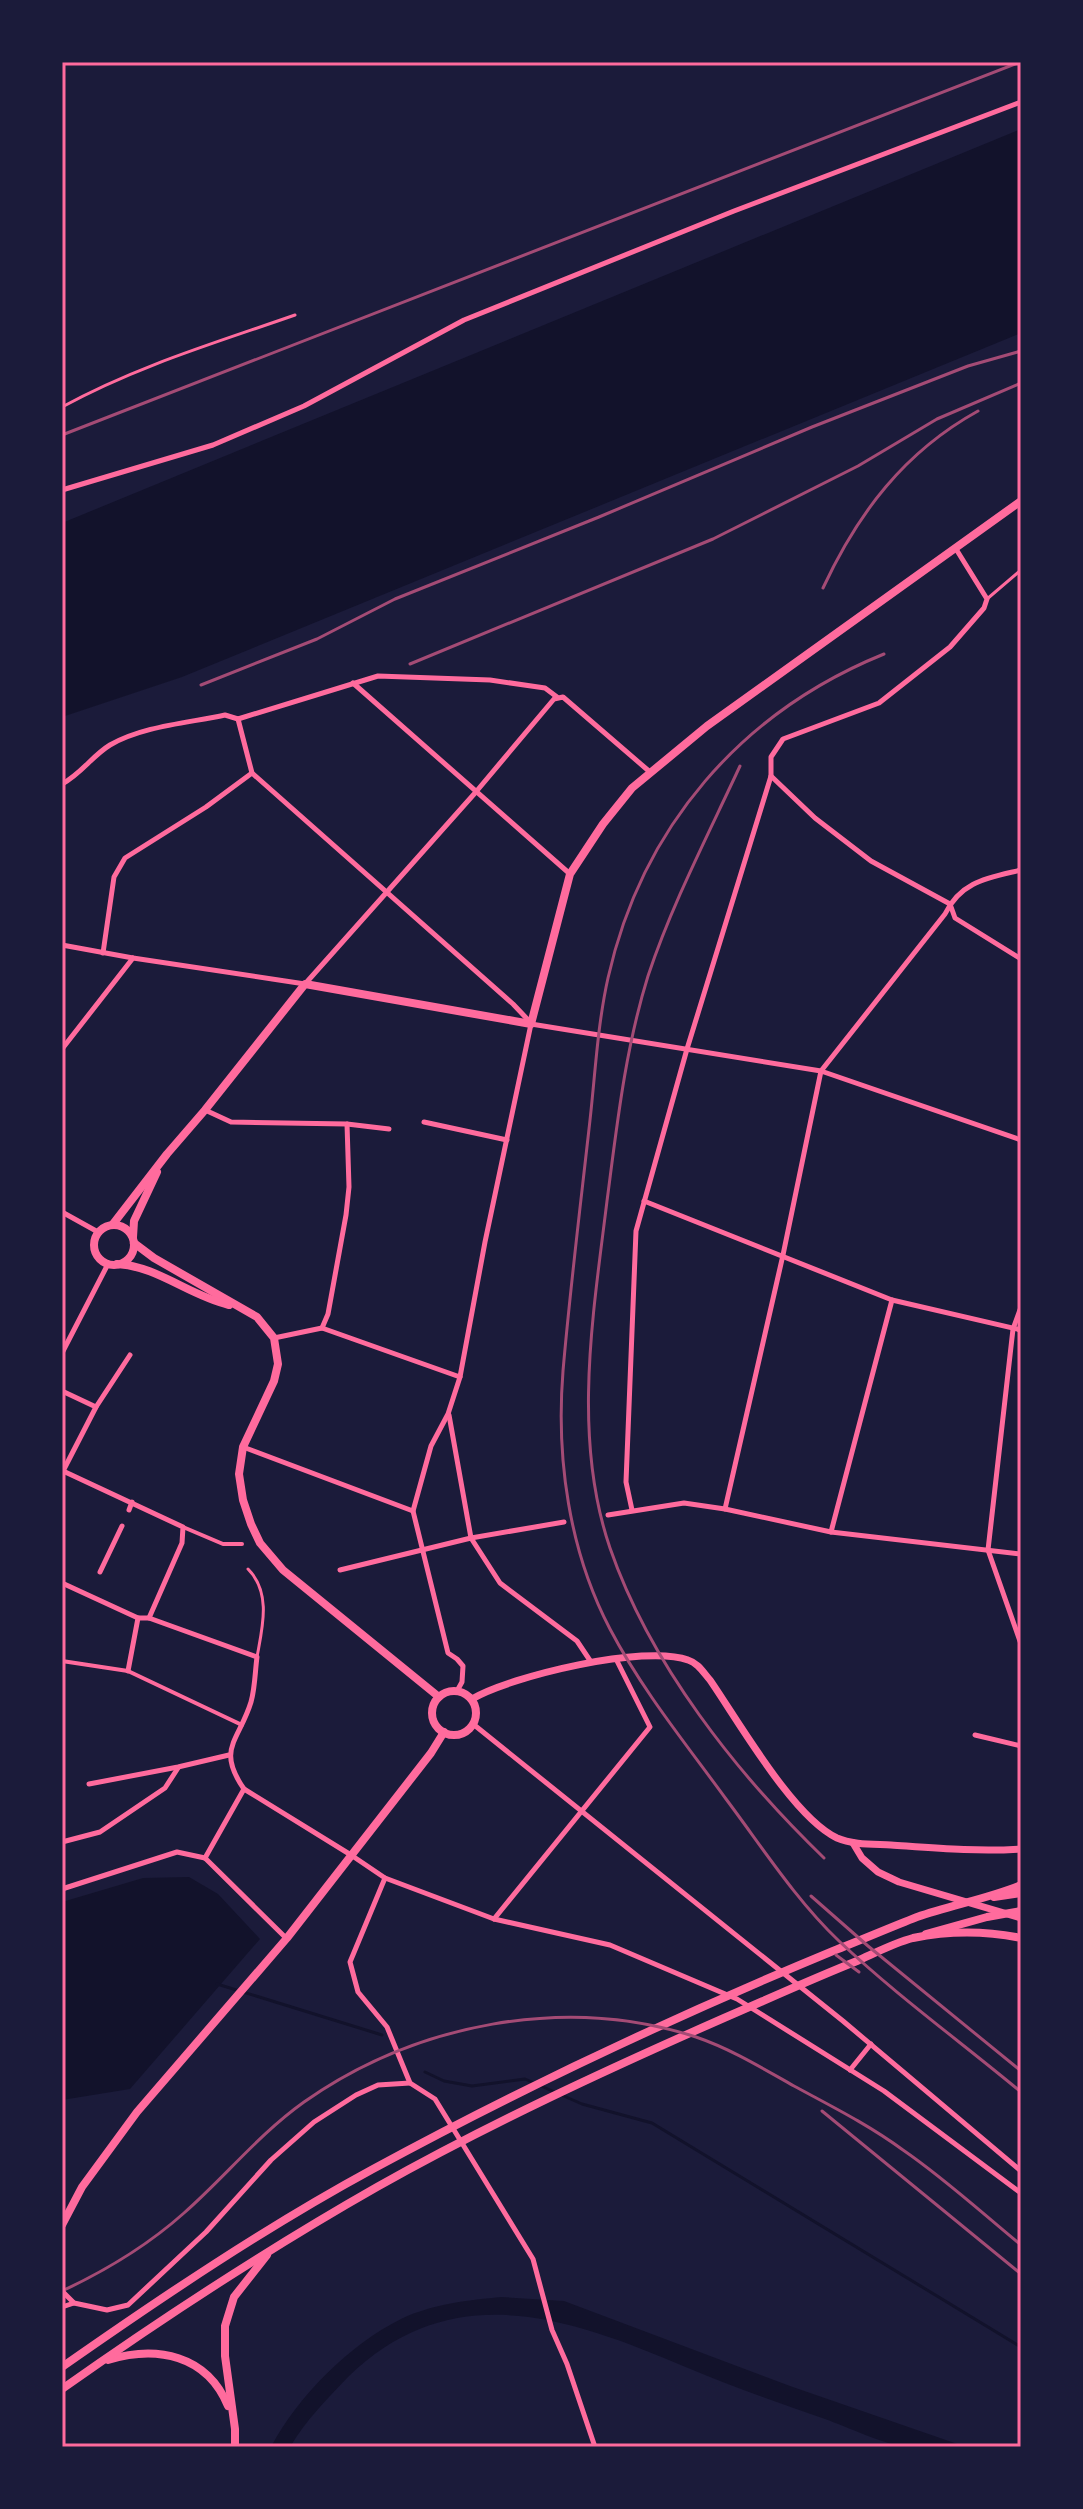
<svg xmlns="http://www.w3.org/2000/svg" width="1083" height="2509" font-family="Rubik,sans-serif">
	<rect width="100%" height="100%" fill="#1b1b3a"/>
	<g fill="#12122b">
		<polygon points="1021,129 1021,333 182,677 62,717 62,523"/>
		<polygon points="189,1877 218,1894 260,1939 130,2089 62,2100 62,1902 143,1878"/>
		<path d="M502,2297l62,4 226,85 176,61c-20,0 -41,3 -61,0 -21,-3 -58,-20 -80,-28 -46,-16 -92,-32 -137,-51 -117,-50 -235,-93 -340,9 -21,22 -42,43 -58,70h-19c27,-51 78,-102 130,-128 31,-15 68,-19 101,-22z"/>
	</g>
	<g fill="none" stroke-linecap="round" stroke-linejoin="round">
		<g stroke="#12122b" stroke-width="3">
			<polyline points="217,1984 382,2035"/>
			<polyline points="425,2072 444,2081 472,2086 525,2079 582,2104 652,2123 1021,2347"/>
		</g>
		<g stroke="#ff6b9d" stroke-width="3">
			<path d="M62,407c75,-41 153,-64 233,-92"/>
			<polyline points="987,599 1021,570"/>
			<path d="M248,1569c24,24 14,60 9,88"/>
		</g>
		<g stroke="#ff6b9d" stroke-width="4">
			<polyline points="183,1527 223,1544 242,1544"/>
			<polyline points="62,1661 128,1671 242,1725"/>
		</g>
		<g stroke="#ff6b9d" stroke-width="5">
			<polyline points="62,490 213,445 304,406 464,320 734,211 1021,102"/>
			<polyline points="353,683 570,874"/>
			<polyline points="238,719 252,773 513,1004 531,1023"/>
			<polyline points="771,776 815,818 871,861 950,904 955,918 1021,959"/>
			<path d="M62,784c19,-10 30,-28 48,-39 33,-19 78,-22 115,-30l13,4 140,-43 112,4 55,8 12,9"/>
			<polyline points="62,945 133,958 305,984 475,793 554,699 563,697 650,772"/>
			<polyline points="103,953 114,877 125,858 206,807 252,773"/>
			<polyline points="531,1024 821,1071 1021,1140"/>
			<polyline points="62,1049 133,958"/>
			<polyline points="205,1110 231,1122 347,1124 389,1129"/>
			<polyline points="424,1122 507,1140"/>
			<polyline points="644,1201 892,1300 1021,1330"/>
			<polyline points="62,1212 98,1232"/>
			<polyline points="1021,1307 1013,1329 988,1550 1021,1644"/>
			<polyline points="322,1328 328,1314 346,1215 349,1187 347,1124"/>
			<polyline points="274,1338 322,1328 460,1377"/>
			<polyline points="62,1353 108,1264"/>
			<polyline points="62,1391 96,1407"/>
			<polyline points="449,1415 471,1538 500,1583 577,1641 591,1662"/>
			<polyline points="243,1447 413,1511"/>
			<polyline points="63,1471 183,1527 182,1543 149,1618"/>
			<polyline points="62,1473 96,1407 130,1355"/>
			<path d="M725,1509l58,-254 38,-184 124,-157c16,-33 43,-36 76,-44"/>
			<polyline points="129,1510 132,1502"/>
			<polyline points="632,1510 626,1482 636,1231 687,1049 771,776 771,757 783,739 879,703 950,647 984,608 987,599 956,549"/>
			<polyline points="608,1515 684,1503 725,1509 831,1532 1021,1554"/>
			<polyline points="831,1532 892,1300"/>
			<polyline points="340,1570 471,1538 564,1522"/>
			<polyline points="100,1572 122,1526"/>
			<path d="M62,1583l76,35h11l108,39c-2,15 -2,31 -6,45 -12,39 -35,47 -7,87l107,66 34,23 109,41 116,26 127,54 147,92 137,102"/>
			<polyline points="128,1671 138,1618"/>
			<polyline points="457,1691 462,1682 463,1666 457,1659 448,1653 413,1511 431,1446 448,1414 460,1377 485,1242 531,1024"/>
			<polyline points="473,1724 843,2021 1021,2171"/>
			<polyline points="975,1735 1021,1746"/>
			<polyline points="89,1784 178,1767 229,1755"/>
			<polyline points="62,1842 100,1832 165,1788 178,1768"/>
			<polyline points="205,1858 286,1938"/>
			<polyline points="205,1858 244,1789"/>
			<polyline points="385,1878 350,1962 358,1992 387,2027 410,2083 435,2099 533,2259 552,2330 567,2364 595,2447"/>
			<polyline points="62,1889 177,1852 205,1858"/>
			<polyline points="494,1919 650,1727 616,1659"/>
			<polyline points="850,2070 871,2044"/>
			<polyline points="62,2291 74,2303 107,2310 128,2305 206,2232 271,2160 314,2122 356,2095 378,2085 410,2083"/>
			<polyline points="62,2307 74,2303"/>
		</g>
		<g stroke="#ff6b9d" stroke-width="7">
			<path d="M472,1699c39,-23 173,-55 216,-39 10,3 15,12 22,20 29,42 83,137 127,158 16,7 37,6 54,7 43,3 87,7 130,4"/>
			<polyline points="853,1843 862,1858 878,1872 899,1882 1021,1918"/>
		</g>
		<g stroke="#ff6b9d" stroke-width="8">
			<polyline points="994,1897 1021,1893"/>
			<polyline points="926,1934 987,1917 1021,1911"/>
		</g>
		<g stroke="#ff6b9d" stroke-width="8">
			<polyline points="113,1224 167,1154 205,1110 305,984 531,1024 570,874 603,824 632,788 707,726 1021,501"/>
			<circle cx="114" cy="1245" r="20"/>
			<polyline points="133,1237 134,1221 157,1172"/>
			<polyline points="134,1243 154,1258 257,1317 274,1338 278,1364 274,1381 243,1447 239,1474 243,1500 251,1524 260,1543 283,1570 439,1697"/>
			<path d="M117,1264c40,2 73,32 112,41"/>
			<circle cx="454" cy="1713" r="22"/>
			<polyline points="62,2225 82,2187 137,2112 287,1938 431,1753 444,1732"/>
			<path d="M108,2360c49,-15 99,-5 120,46"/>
			<path d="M62,2367c100,-70 204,-140 311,-198 149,-81 303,-153 460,-218 28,-11 56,-23 84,-34 34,-12 70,-18 104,-32"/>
			<path d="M62,2389c102,-72 206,-140 315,-202 112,-63 229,-117 347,-169 44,-19 88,-39 133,-57 18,-8 37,-18 56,-23 35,-7 73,-7 108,0"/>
			<polyline points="235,2447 235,2429 225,2356 225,2326 234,2297 267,2255"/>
		</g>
		<g stroke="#a44b75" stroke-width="3">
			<polyline points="62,435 1020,62"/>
			<path d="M823,588c35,-75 81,-136 155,-177"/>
			<path d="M884,654c-143,58 -242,173 -276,324 -11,49 -13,101 -19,151 -9,80 -19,161 -26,242 -7,87 6,180 47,258 32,61 76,115 116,170 36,48 70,101 113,142 57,54 122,101 182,151"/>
			<polyline points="410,664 713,539 858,466 937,419 1021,383"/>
			<polyline points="201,685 317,639 395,599 599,517 812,427 968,366 1021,351"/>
			<path d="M740,766c-32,69 -68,138 -92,210 -23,74 -31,149 -41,225 -14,114 -35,236 3,347 40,116 127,226 214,310"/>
			<polyline points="811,1896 868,1946 1021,2071"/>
			<polyline points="836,1955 859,1972"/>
			<polyline points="822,2111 1021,2274"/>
			<path d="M62,2291c45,-21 85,-45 122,-78 41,-36 75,-79 120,-111 111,-78 261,-108 392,-65 35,12 66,31 98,49 37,20 75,39 109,64 41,28 79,63 118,95"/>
		</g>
	</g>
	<rect width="1083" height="2509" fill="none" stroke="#1b1b3a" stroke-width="128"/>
	<rect x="64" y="64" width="955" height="2381" fill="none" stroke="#ff6b9d" stroke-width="3"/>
</svg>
